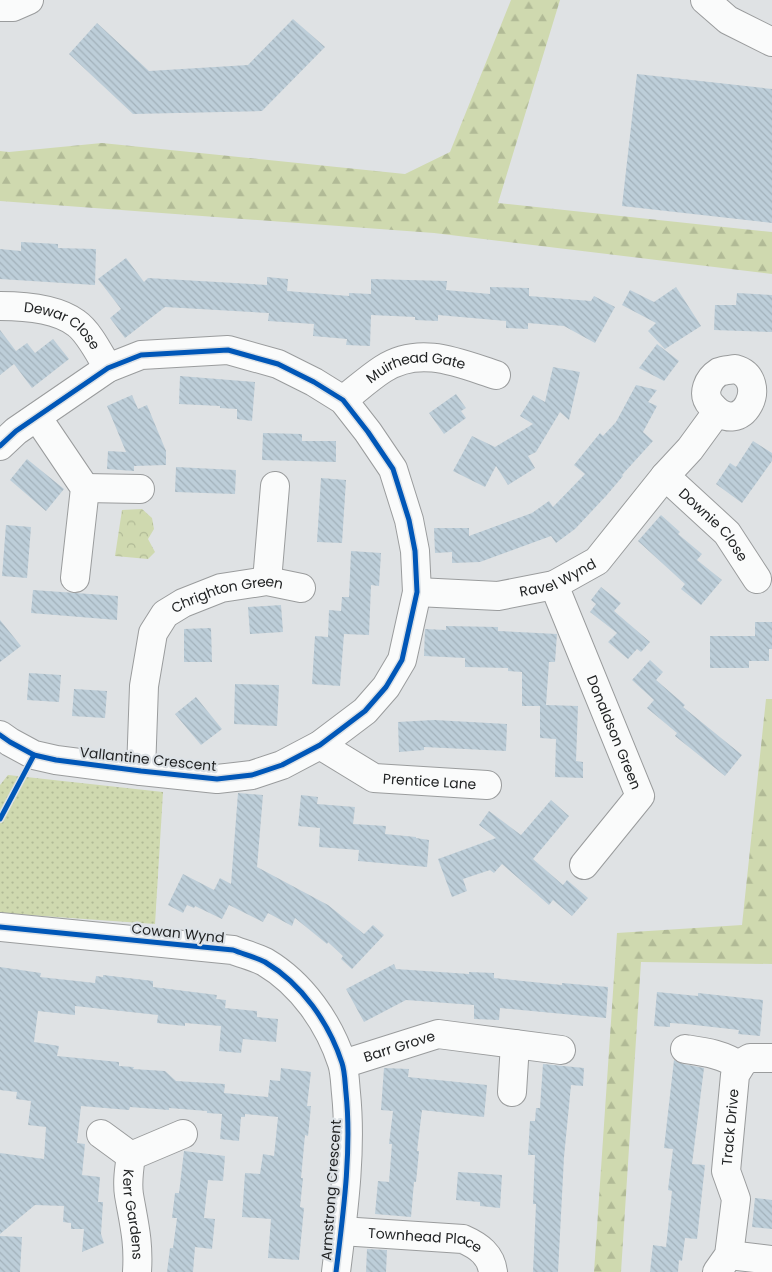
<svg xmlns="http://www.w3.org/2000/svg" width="772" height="1272" font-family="Poppins,sans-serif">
	<defs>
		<pattern id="grass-dots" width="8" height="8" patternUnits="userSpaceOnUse" patternTransform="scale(1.25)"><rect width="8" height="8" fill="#cfd9af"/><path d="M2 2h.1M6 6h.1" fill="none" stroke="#b1ba96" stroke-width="1.8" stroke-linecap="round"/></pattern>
		<pattern id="forest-firs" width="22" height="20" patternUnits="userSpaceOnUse" patternTransform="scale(1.25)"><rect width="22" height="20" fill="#cfd9af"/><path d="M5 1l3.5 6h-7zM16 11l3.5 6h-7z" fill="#b1ba96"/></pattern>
		<pattern id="park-crowns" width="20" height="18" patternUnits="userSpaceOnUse" patternTransform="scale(1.25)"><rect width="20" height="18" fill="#cfd9af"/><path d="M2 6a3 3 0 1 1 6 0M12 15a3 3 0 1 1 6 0" fill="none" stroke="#b1ba96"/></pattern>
		<pattern id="building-back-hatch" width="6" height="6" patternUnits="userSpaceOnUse" patternTransform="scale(1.25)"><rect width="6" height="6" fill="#bdced9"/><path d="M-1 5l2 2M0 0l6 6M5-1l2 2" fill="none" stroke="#a2b1ba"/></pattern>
	</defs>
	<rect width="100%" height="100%" fill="#dfe2e4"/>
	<polygon fill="url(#grass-dots)" points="8,775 163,792 155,924 0,913 0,785"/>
	<g fill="url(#forest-firs)">
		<polygon points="511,0 560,0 498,203 772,232 772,274 434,233 0,201 0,151 9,152 102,143 405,174 450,152"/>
		<polygon points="766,699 772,699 772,964 641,962 621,1272 594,1272 617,933 742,925"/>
	</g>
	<polygon fill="url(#park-crowns)" points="142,509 152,518 154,529 148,539 155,552 148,559 115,556 122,510"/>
	<g fill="url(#building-back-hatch)">
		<polygon points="293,19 325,47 262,111 133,114 69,54 97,23 149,71 248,65"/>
		<polygon points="637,74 772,89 772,223 622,206"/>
		<polygon points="21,242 58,244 58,248 96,249 95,285 0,279 0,249 21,251"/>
		<polygon points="126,258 144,282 148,278 267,285 267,277 288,279 287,291 349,296 349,293 371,294 371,279 447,281 446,290 490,294 490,287 529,288 529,296 591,301 594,296 615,307 595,343 564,326 528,323 528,329 506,328 506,321 438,315 438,321 415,320 415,317 371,315 370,346 346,345 347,339 313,336 314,324 268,321 269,313 165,307 125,338 110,318 121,309 98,279"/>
		<polygon points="676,287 701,326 665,349 648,331 656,323 622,305 630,290 654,302"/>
		<polygon points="737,293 772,295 772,332 714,330 715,305 736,305"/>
		<polygon points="0,330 16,351 27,343 35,353 53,339 69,359 32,388 14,364 0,375"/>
		<polygon points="657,344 679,361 664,381 639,368"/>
		<polygon points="553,367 580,372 569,420 560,412 536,452 528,456 535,468 508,485 496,466 485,487 453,471 472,436 495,447 533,424 520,416 533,395 545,402"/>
		<polygon points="180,376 255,382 252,421 237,419 237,409 220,408 220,406 179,404"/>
		<polygon points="636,385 657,390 648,402 657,406 643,432 653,441 622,475 623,476 606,496 575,529 556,543 551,536 480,562 452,563 452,552 435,553 434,528 469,528 469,536 532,513 549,501 553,507 585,474 574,465 600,433 603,436 616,422"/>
		<polygon points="456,394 466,408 461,411 466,418 444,434 429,413"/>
		<polygon points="132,395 138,409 147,405 166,451 166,465 134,466 134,471 107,469 108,451 126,452 107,406"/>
		<polygon points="263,433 302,434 302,441 336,441 336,462 262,460"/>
		<polygon points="753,441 772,453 772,461 742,503 716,484 730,463 736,467"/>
		<polygon points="27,459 64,489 46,511 10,480"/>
		<polygon points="176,467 236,470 235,494 175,492"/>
		<polygon points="321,478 346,480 342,543 317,542"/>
		<polygon points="661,515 680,532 678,534 702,554 697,560 722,580 701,605 681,589 685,584 638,541"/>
		<polygon points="6,525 31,527 27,578 2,576"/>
		<polygon points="351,551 381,553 379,586 371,585 369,635 344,634 340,686 312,684 315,636 328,637 329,610 341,611 342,597 349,597"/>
		<polygon points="601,587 621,603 614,611 650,642 641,652 637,649 628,659 608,642 617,633 590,612 596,604 591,600"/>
		<polygon points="33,590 118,596 117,620 31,613"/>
		<polygon points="281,605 283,632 250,634 248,607"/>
		<polygon points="0,620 21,646 0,662"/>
		<polygon points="755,622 772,622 772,649 769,649 769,661 749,661 749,668 710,668 710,636 755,636"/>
		<polygon points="446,626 498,627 498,631 557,634 555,662 549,662 546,705 578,706 576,761 583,762 583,778 555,777 556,739 540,738 540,706 522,706 522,672 508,671 508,668 465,667 465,658 424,656 425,629 446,630"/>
		<polygon points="211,628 212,662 184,662 184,629"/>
		<polygon points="650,660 663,672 656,680 685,705 683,707 742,755 725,776 675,736 677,733 647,708 654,700 632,680"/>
		<polygon points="29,673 61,675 59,702 27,700"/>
		<polygon points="235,684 279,685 277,726 234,724"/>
		<polygon points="74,689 107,691 105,718 72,716"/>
		<polygon points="196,697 222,729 201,745 175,714"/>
		<polygon points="434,720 507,724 506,751 424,747 424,750 399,752 398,722"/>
		<polygon points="238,793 263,795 257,867 328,905 364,934 373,925 384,935 352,969 341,959 343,956 328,942 327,944 295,918 292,926 268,913 263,922 229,905 222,919 195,906 194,908 187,905 183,913 168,905 183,874 214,890 220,878 231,884"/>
		<polygon points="301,795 318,797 317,804 355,807 353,824 386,826 385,834 416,837 416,838 429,840 427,867 358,861 359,850 319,847 320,828 298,826"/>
		<polygon points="551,800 569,816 533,859 563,885 567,880 588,898 572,916 553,900 549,905 502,864 494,873 490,870 463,879 467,891 452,897 438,859 496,838 479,825 489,811 521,835"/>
		<polygon points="394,964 396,969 469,974 469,972 494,973 494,978 562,985 562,983 608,987 606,1018 500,1008 499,1020 474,1019 474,1005 406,1000 364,1022 346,989"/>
		<polygon points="0,967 41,973 40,977 95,983 96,976 103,977 103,975 153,981 153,987 217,995 216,999 226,1000 225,1008 257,1011 257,1017 278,1019 276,1042 243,1039 241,1053 219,1051 221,1026 185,1023 185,1026 157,1023 158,1015 75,1006 75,1015 38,1011 34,1042 59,1046 57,1056 119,1062 119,1066 134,1067 133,1069 165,1071 176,1081 225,1084 224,1093 268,1097 270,1080 280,1081 281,1068 311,1072 307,1106 311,1106 308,1136 305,1135 301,1178 303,1178 300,1207 304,1208 299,1260 268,1258 271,1219 242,1217 245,1173 260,1174 263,1154 274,1156 278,1117 245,1114 245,1117 241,1117 239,1141 220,1139 222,1114 207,1113 207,1111 169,1108 169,1110 130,1107 129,1110 81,1106 77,1143 85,1144 82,1175 100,1177 98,1202 103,1202 101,1234 104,1243 82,1252 84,1229 71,1229 71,1223 63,1222 64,1206 35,1205 0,1234 0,1153 44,1159 46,1127 28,1125 31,1101 16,1099 17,1092 0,1090"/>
		<polygon points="657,992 698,996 698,993 763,1000 760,1036 738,1034 739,1030 686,1024 670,1023 670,1027 654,1026"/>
		<polygon points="674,1060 683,1064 704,1068 692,1164 705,1165 697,1239 685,1238 682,1261 679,1260 678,1272 650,1272 653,1245 666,1247 672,1191 668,1190 673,1149 664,1148"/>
		<polygon points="543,1064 584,1068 583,1086 571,1085 564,1157 558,1272 533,1272 536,1204 533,1204 535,1155 528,1155 530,1121 535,1121 536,1108 540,1108"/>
		<polygon points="384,1068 409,1069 408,1077 487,1085 484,1117 422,1110 417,1151 419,1151 416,1182 414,1182 411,1217 375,1214 378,1181 389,1182 392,1144 389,1144 393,1111 381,1110"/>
		<polygon points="184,1151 225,1156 223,1181 208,1180 204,1218 215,1219 212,1249 195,1247 193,1272 167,1272 170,1248 173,1248 177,1218 172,1218 175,1193 179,1193"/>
		<polygon points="458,1172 502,1175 500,1208 480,1206 480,1202 456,1200"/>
		<polygon points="755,1198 772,1200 772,1229 752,1227"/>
		<polygon points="0,1236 22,1237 20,1272 0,1272"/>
		<polygon points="367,1249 387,1250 386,1272 366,1272"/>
	</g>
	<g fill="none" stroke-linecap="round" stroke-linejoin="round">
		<g stroke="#9a9c9d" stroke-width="30">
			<g id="minor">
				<polyline points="705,0 728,20 772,42"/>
				<polyline points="0,7 13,7 29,0"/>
				<path id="s1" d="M0,306c24,0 56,2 76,17 13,9 24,32 32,45"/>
				<path d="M735,369c37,10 7,73 -24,36 -10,-11 -3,-26 8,-33 5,-2 11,-2 16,-3z"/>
				<path id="s2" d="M343,400c13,-10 26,-22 40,-31 37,-24 76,-6 113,6"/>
				<polyline points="37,417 85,488 75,578"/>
				<polyline points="0,446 16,431 108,368 141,355 228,350 278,364 314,382 343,400 368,432 393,469 409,520 415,551 417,592 402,660 386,687 365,711 320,745 282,765 252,775 217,779 141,771 56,760 34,755 10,742 0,735"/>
				<path id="s3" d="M665,476l62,57 30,46"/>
				<polyline points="85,488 140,489"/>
				<polyline points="267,581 275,486"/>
				<path id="s4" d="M554,585l86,211 -56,69"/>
				<path id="s5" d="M417,592l81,4 56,-11 43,-24 68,-85 25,-27 27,-37"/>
				<path id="s6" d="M320,745l54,33 113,7"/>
				<path id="s7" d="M141,771l3,-85 9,-53 12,-19 18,-11 38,-15 46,-7 34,7"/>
				<path d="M0,927l233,23c10,4 22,7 32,12 37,22 64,61 77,101 3,9 3,21 4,30 6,58 -3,122 -10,179"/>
				<path d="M685,1049c20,3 37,5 55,17"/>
				<path id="s8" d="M343,1064l95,-30 123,16"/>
				<polyline points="512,1092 515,1044"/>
				<polyline points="101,1134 131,1156 183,1134"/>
				<path id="s9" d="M131,1156c-2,13 -4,26 -2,39 5,29 10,47 8,77"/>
				<path id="s10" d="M341,1231l122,8c16,7 28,16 30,33"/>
				<polyline points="729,1255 772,1260"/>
				<path id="s11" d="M717,1272l12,-17 7,-56 -10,-28 9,-96 8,-13 7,-4h22"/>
			</g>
		</g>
		<use href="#minor" stroke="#fafbfb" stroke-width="28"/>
		<g stroke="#dde2e6" stroke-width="8">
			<g id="cycleway">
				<polyline points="0,446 16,431 108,368 141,355 228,350 278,364 314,382 343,400 368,432 393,469 409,520 415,551 417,592 402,660 386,687 365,711 320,745 282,765 252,775 217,779 141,771 56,760 34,755 10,742 0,735"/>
				<polyline points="0,819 34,755"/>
				<path d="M0,927l233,23c10,4 22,7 32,12 37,22 64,61 77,101 3,9 3,21 4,30 6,58 -3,122 -10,179"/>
			</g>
		</g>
		<use href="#cycleway" stroke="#0057b8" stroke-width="5"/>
	</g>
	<g text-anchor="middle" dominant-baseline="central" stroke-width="4.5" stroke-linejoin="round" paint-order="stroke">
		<g font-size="14" fill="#222425" stroke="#dde2e6">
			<text stroke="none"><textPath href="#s1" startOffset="68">Dewar Close</textPath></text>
			<text stroke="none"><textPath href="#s2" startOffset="84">Muirhead Gate</textPath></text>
			<text stroke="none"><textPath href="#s3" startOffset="69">Downie Close</textPath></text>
			<text stroke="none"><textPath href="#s5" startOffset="144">Ravel Wynd</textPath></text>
			<text stroke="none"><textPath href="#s7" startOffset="228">Chrighton Green</textPath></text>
			<text stroke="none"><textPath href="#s4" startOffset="159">Donaldson Green</textPath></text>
			<text transform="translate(148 759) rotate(6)">Vallantine Crescent</text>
			<text stroke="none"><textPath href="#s6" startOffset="119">Prentice Lane</textPath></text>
			<text transform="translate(178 933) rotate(6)">Cowan Wynd</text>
			<text stroke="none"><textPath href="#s8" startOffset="59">Barr Grove</textPath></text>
			<text stroke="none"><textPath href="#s11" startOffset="151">Track Drive</textPath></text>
			<text transform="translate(331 1190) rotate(-86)">Armstrong Crescent</text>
			<text stroke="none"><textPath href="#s9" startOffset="59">Kerr Gardens</textPath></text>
			<text stroke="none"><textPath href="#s10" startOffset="85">Townhead Place</textPath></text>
		</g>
	</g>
</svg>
